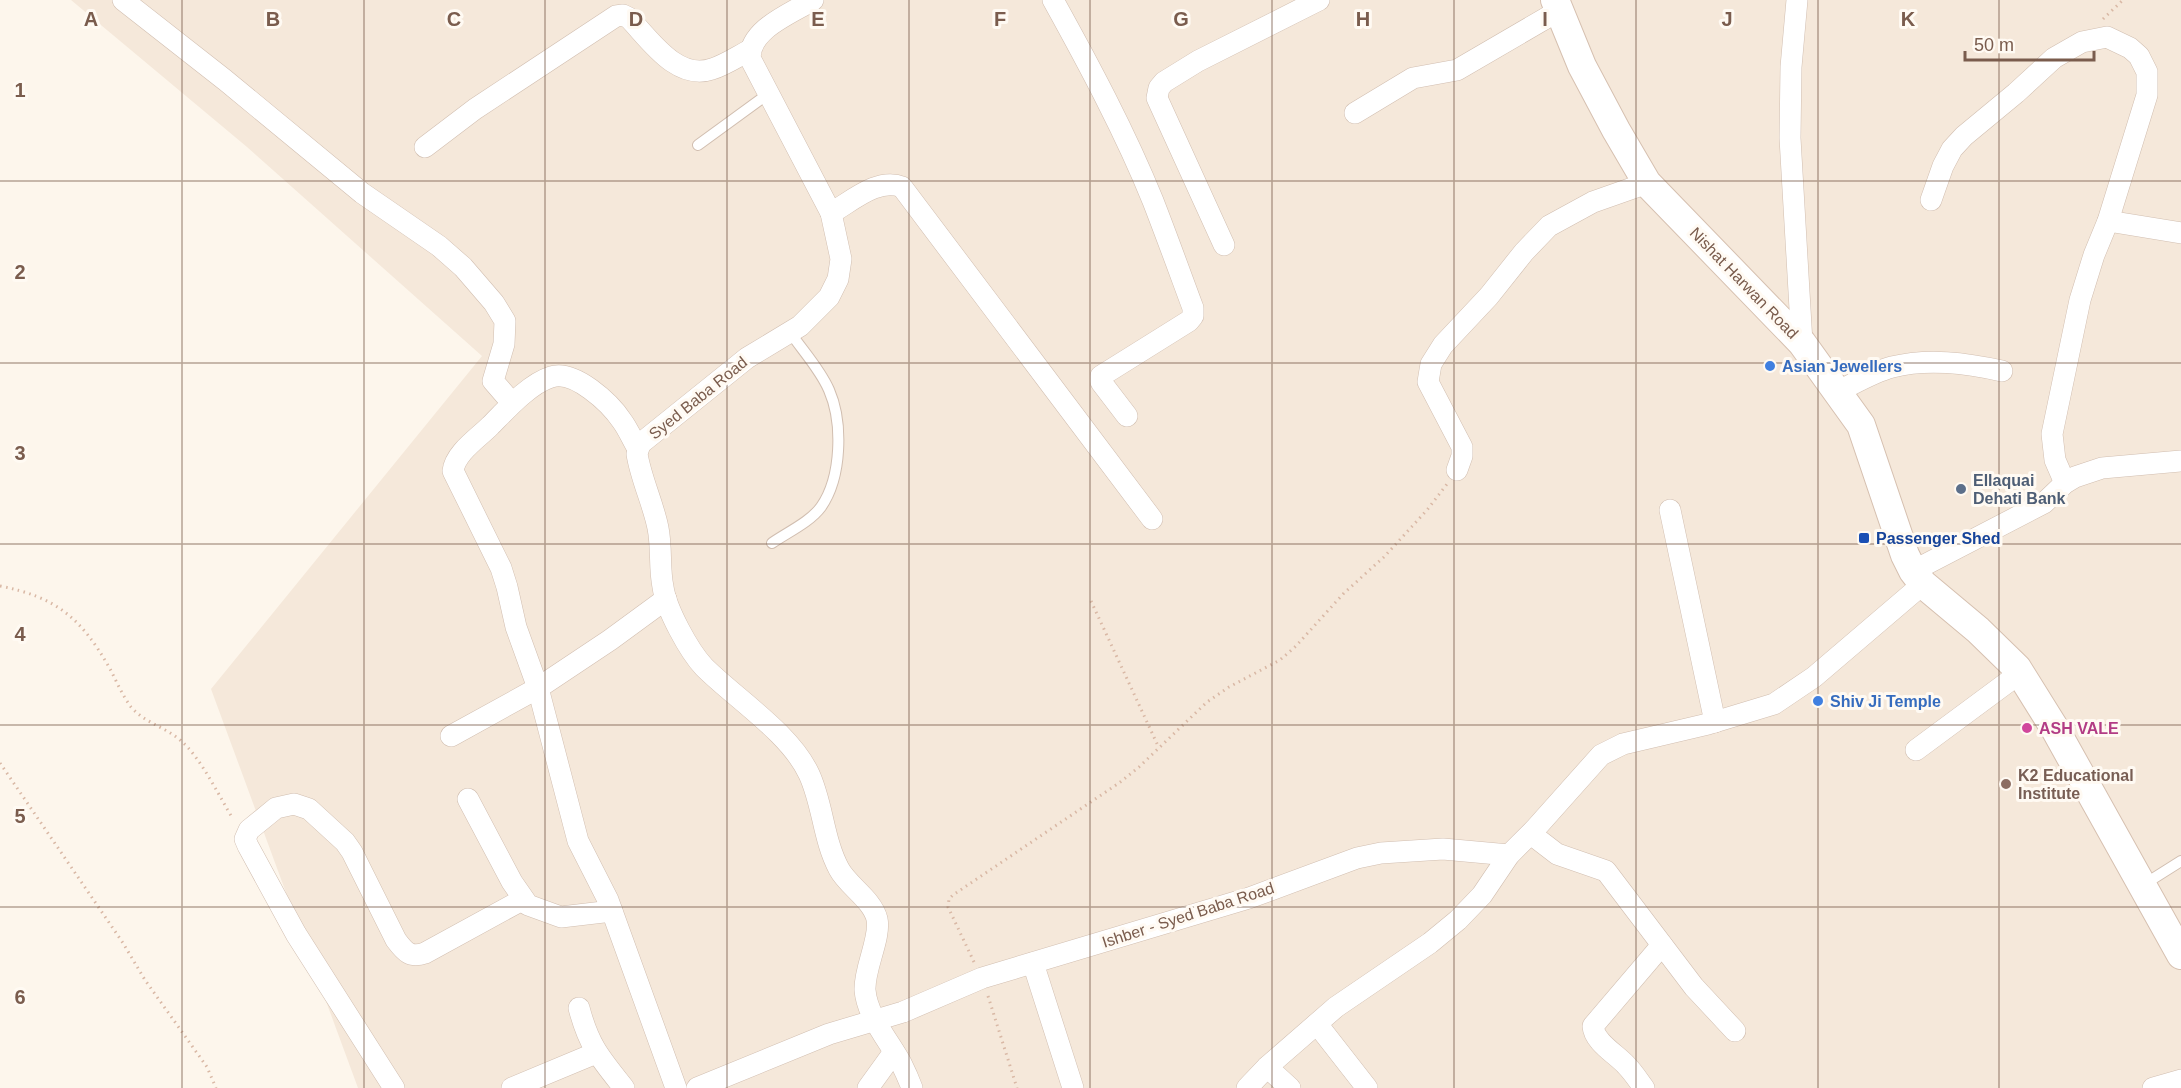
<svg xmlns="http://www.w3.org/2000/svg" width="2181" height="1088" font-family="Arial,sans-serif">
	<rect width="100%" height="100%" fill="#fdf6ec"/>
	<polygon fill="#f5e8da" points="71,0 2181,0 2181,1088 358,1088 211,689 482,356 247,147"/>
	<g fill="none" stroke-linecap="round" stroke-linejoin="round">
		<g stroke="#d1beb0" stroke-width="12">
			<g id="service">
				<polyline points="698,145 768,94"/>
				<path d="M772,543c16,-11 38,-21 49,-36 21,-30 22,-85 8,-117 -9,-21 -27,-40 -39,-58"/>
				<polyline points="2143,885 2181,861"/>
			</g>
		</g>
		<g stroke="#d1beb0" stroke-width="22">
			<g id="minor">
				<polyline points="123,0 225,80 362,193 439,246 463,267 494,303 505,321 504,344 493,381 512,403"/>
				<path d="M813,0c-23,14 -63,29 -63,58l81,155 10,46 -3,20 -9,18 -29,29 -53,32 -107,86 -3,10c4,25 16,49 21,74 4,20 1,40 5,59 3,22 26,64 41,80 32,32 86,66 105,107 14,30 14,65 30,95 9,17 33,30 38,50 4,19 -13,49 -12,71 2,26 24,51 36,73 4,8 8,17 11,25"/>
				<path d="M1053,0c36,65 72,132 100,201 14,36 27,72 40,107v8l-4,5 -88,55v6l26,34"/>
				<polyline points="1797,0 1791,67 1790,138 1802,343"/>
				<polyline points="1355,113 1413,78 1457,70 1560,10"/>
				<path d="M425,147l50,-38 141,-93 7,-1 6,3c21,22 48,63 83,51 13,-4 26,-13 38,-19"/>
				<polyline points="1931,200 1943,166 1952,149 1964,136 2016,93 2054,58 2082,42 2107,37 2130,48 2139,56 2147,72 2147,95 2108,221 2094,255 2080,300 2052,434 2055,460 2065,483"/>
				<path d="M831,213c20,-11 47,-36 71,-26l250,332"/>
				<polyline points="2108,221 2181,233"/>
				<polyline points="1224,245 1157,98 1159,88 1164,82 1198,61 1319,0"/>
				<path d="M1837,392c18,-9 36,-20 55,-25 36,-9 74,-4 110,4"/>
				<path d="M638,449c-6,-10 -10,-20 -16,-28 -12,-18 -48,-52 -71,-44 -22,7 -45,33 -61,49 -12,12 -35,27 -37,45l48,97 6,19 9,40 22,61 40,153 30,59 68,188"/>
				<polyline points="1457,470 1462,456 1462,447 1428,382 1431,364 1443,345 1489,296 1524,252 1549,226 1593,202 1647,183"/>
				<polyline points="1670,510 1715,722"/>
				<polyline points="1913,571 2044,503 2065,483 2075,477 2102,468 2181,461"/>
				<polyline points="451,736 538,688 610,640 666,599"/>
				<polyline points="1916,750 2020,673"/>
				<polyline points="468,799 512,882 528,905 561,917 612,911"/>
				<polyline points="1531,834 1557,854 1606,871 1694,987 1735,1031"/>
				<polyline points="1033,963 1073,1088"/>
				<path d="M579,1008c10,38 21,50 45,80"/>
				<polyline points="1317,1024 1367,1088"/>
				<polyline points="1267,1067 1290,1088"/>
				<path d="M394,1088l-98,-154 -48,-88 -3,-7 4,-9 27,-22 18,-4 15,5 36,33 7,10 44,88c9,12 14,18 29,13l97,-53"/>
				<polyline points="512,1088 596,1053"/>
				<polyline points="697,1088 829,1034 903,1012 982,978 1249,898 1357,858 1381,853 1443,849 1509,855"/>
				<polyline points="868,1088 894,1052"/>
				<polyline points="1247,1088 1267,1067 1336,1007 1430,943 1458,920 1482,895 1509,855 1535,829 1601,755 1623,744 1708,724 1774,704 1814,677 1923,584"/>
				<path d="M1644,1088c-6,-8 -11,-16 -18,-23 -10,-11 -32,-23 -33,-39l69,-81"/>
				<polyline points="2153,1088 2181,1080"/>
			</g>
		</g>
		<g stroke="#d6c0b0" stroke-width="30">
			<polyline id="secondary" points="1555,0 1582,66 1616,130 1647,183 1802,343 1861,425 1905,555 1913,571 1923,584 1978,630 2017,668 2055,729 2181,955"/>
		</g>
		<g stroke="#d9b8a5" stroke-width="3" stroke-dasharray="1.5 4.5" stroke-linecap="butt">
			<polyline points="2103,19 2123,0"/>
			<path d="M0,586c56,11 81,32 109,81 7,13 13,28 22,40 14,16 34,20 49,33 20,16 39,56 53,79"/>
			<polyline points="1091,601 1159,748"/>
			<polyline points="0,763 123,943 145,980 207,1067 216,1088"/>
			<polyline points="974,962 948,907 949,899 953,895 1119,783 1139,767 1207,702 1229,687 1280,660 1296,646 1344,593 1384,557 1427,510 1447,484"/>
			<polyline points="988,996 1017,1088"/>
		</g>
		<use href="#service" stroke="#fff" stroke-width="10"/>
		<use href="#minor" stroke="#fff" stroke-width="21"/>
		<use href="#secondary" stroke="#fff" stroke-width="28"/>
	</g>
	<path fill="none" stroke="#7a5c4d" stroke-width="1.5" stroke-opacity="0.55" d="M182,0v1088M364,0v1088M545,0v1088M727,0v1088M909,0v1088M1090,0v1088M1272,0v1088M1454,0v1088M1636,0v1088M1818,0v1088M1999,0v1088M0,181h2181M0,363h2181M0,544h2181M0,725h2181M0,907h2181"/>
	<g fill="#3f7fe0" stroke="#fffaf3" stroke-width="2">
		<circle cx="1770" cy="366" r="6"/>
		<circle cx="1818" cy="701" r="6"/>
	</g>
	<circle fill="#5c6f8a" stroke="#fffaf3" stroke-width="2" cx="1961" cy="489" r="6"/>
	<rect fill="#1a4fb4" stroke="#fffaf3" stroke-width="2" x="1858" y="532" width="12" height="12" rx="3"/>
	<circle fill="#d1479c" stroke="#fffaf3" stroke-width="2" cx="2027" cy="728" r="6"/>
	<circle fill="#8d6e63" stroke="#fffaf3" stroke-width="2" cx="2006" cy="784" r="6"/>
	<g text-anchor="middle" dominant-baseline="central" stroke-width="6" stroke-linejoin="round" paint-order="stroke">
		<g font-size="16" fill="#7a5c4d" stroke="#fffaf3">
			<text transform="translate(1744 283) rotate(46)">Nishat Harwan Road</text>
			<text transform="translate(698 398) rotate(-39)">Syed Baba Road</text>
			<text transform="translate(1188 915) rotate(-18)">Ishber - Syed Baba Road</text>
		</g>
		<g font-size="16" font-weight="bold" fill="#366cbe" stroke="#fffaf3" text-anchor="start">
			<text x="1782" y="366">Asian Jewellers</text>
			<text x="1830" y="701">Shiv Ji Temple</text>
		</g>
		<g font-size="16" font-weight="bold" fill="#4e5e75" stroke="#fffaf3" text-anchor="start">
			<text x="1973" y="480">Ellaquai<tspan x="1973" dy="18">Dehati Bank</tspan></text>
		</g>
		<g font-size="16" font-weight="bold" fill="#164399" stroke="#fffaf3" text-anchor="start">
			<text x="1876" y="538">Passenger Shed</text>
		</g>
		<g font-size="16" font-weight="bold" fill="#b23c85" stroke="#fffaf3" text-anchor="start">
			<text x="2039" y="728">ASH VALE</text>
		</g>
		<g font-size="16" font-weight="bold" fill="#785e54" stroke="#fffaf3" text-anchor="start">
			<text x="2018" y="775">K2 Educational<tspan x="2018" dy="18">Institute</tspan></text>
		</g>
	</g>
	<g font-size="20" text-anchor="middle" font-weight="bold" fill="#7a5c4d" stroke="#fffaf3" stroke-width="6" stroke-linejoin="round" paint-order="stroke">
		<text x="91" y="26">A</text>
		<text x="273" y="26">B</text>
		<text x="454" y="26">C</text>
		<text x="636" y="26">D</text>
		<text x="818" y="26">E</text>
		<text x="1000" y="26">F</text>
		<text x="1181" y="26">G</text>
		<text x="1363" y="26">H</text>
		<text x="1545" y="26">I</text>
		<text x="1727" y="26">J</text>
		<text x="1908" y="26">K</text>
		<text x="20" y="97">1</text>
		<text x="20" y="279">2</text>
		<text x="20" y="460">3</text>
		<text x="20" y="641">4</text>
		<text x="20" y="823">5</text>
		<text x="20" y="1004">6</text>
	</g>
	<path d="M1965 51v9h129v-9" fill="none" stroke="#7a5c4d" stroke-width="3"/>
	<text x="1974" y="51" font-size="18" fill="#7a5c4d" stroke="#fffaf3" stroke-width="4.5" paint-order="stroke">50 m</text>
</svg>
